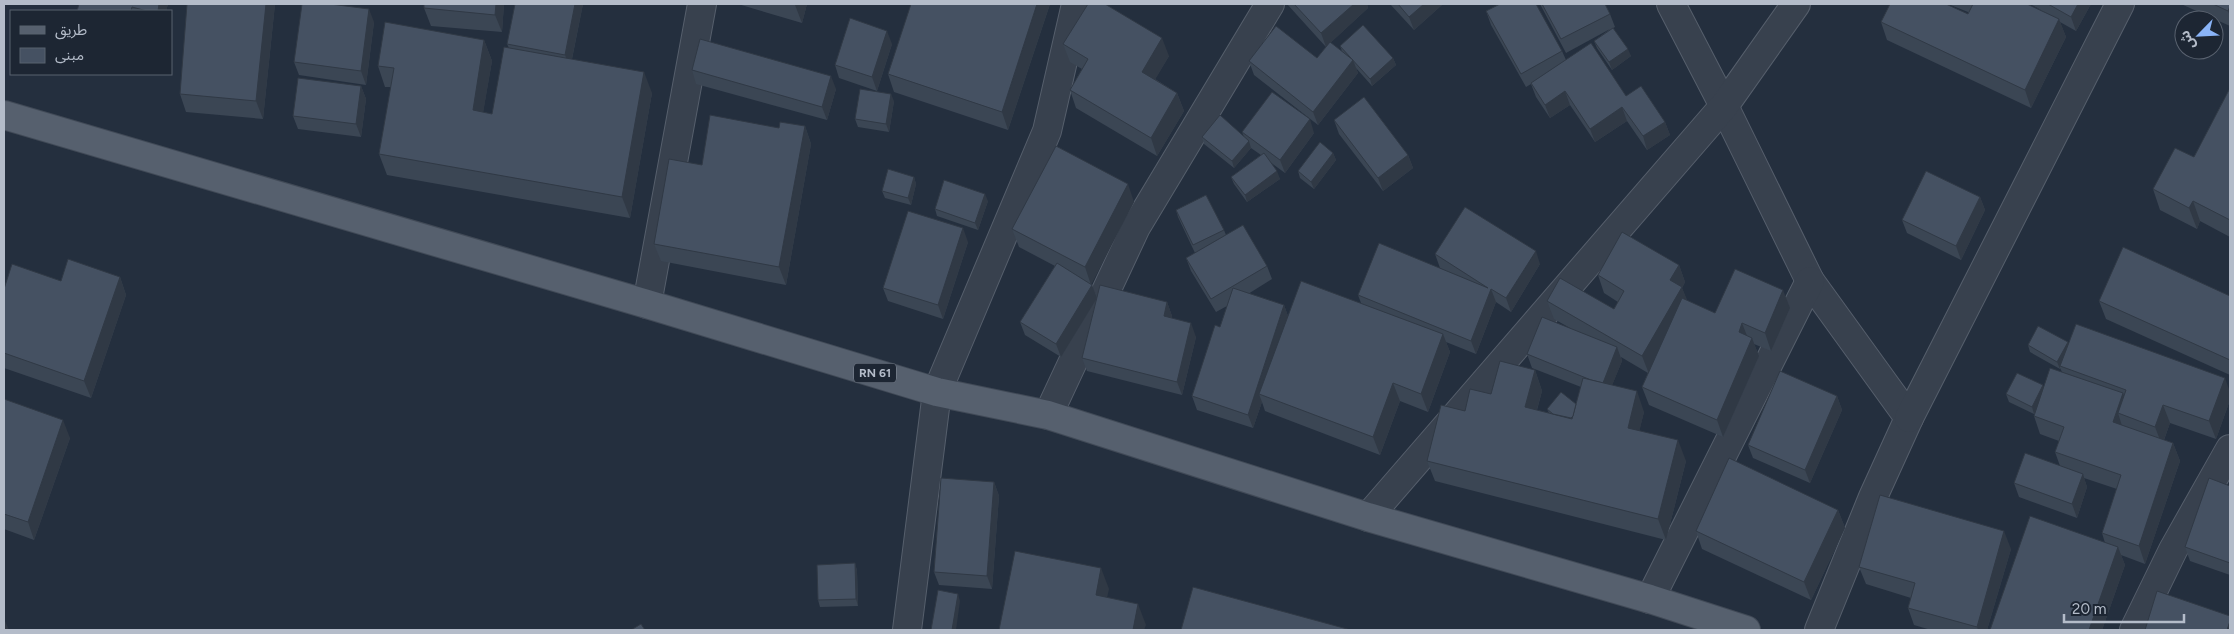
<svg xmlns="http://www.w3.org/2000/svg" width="2234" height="634" font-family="Figtree,'Noto Sans Arabic',sans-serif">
	<rect width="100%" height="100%" fill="#242f3e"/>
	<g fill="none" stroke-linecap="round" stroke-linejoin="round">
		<g stroke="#565f6c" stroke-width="30">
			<g id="minor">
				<polyline points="1671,4 1724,106 1810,281 1909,418 1873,497 1819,630"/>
				<polyline points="647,304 702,4"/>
				<polyline points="1048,415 1136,227 1270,4"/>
				<polyline points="1909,418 2120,4"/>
				<polyline points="1368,517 1724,106 1796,4"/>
				<polyline points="1650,599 1810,281"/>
				<polyline points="907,630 937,392 1047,131 1076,4"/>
				<polyline points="2134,630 2173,550 2230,449"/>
			</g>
		</g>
		<g stroke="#414a57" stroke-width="30">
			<polyline id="major" points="4,115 647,304 937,392 1048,415 1368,517 1650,599 1746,630"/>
		</g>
		<use href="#minor" stroke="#38414e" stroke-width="28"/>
		<use href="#major" stroke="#56606e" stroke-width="28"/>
	</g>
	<g fill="#3b4654">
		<polygon points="75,4 168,4 166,11 77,11 79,4"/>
		<polygon points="275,4 263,119 186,112 180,94"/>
		<polygon points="504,4 502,32 431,26 424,8"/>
		<polygon points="515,4 583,4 572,59 652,93 630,218 387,175 379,154 391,87 385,87 378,66 484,40 492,61 483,112 492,114 509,48 507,44"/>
		<polygon points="738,4 807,4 802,23"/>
		<polygon points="1050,4 1008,130 894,92 888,74"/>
		<polygon points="1287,4 1367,4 1368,8 1330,43 1342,51 1340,46 1393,58 1396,65 1372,86 1356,68 1358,73 1318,125 1254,75 1249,61 1317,58 1328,45 1326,47"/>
		<polygon points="1390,4 1443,4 1414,30"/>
		<polygon points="1540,4 1605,4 1610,14 1615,27 1613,28 1631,56 1612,70 1597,48 1594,41 1610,29 1566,53"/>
		<polygon points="1948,4 2027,4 2041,10 2030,4 2091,4 2076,31 2060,22 2066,37 2031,108 1887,40 1881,22 1968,14 1968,12"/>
		<polygon points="2181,4 2230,4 2230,26"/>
		<polygon points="1486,11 1562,51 1566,60 1626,96 1665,122 1670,135 1647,150 1627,121 1595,142 1570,105 1550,118 1536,97 1531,84 1526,87 1491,25"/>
		<polygon points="374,22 366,85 299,75 294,62"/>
		<polygon points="892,44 877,91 839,78 835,65"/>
		<polygon points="1063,44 1169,56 1155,79 1177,93 1184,111 1157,156 1076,108 1070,90 1082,69 1070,62"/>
		<polygon points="692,70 836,89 827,120 696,84"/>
		<polygon points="361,86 366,99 361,137 298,129 293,116"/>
		<polygon points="2230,88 2230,237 2200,221 2197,229 2160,210 2153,189 2194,157"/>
		<polygon points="894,101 889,132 858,127 855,119"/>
		<polygon points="1334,120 1408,155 1413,168 1383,191 1339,134"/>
		<polygon points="805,126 811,144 786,285 661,261 654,244 702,165 779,128"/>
		<polygon points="1242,132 1314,133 1285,173 1270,162 1280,179 1247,202 1234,184 1231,177 1261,155 1251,148 1234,168 1204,144 1202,137 1244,137"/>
		<polygon points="1333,153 1336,160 1314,189 1300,178 1298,171"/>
		<polygon points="914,177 916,184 911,205 885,198 882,191"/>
		<polygon points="1980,197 1985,210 1961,260 1907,233 1902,220"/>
		<polygon points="988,201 978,230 937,216 935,209"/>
		<polygon points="1134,202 1091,284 1097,297 1167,302 1172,316 1172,318 1196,337 1182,395 1087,371 1082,358 1096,299 1061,357 1025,335 1020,322 1055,266 1019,247 1012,229"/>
		<polygon points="1176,210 1224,230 1226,235 1267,266 1272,279 1248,294 1284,305 1288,316 1361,303 1358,295 1442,269 1440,268 1435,254 1540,264 1511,312 1496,302 1476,354 1446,342 1450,352 1428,412 1400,401 1380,455 1265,411 1262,402 1253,428 1197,410 1192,396 1220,327 1227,306 1216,312 1191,271 1186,258 1195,253 1178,217"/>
		<polygon points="968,242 943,319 888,301 883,288"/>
		<polygon points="1679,265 1685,282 1682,288 1687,301 1715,313 1790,308 1771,351 1754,344 1759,356 1723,437 1649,405 1642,387 1648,373 1621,357 1622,361 1612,385 1644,412 1639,431 1686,461 1666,540 1435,481 1427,461 1465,411 1491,394 1535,370 1542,391 1537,410 1549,413 1547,409 1576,404 1581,387 1532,368 1527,354 1570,328 1554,319 1547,301 1614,309 1618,302 1604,293 1598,275"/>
		<polygon points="120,277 126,295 91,398 4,368 4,289 61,281"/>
		<polygon points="2230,296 2230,375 2106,319 2099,301"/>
		<polygon points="2068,342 2068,344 2230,392 2230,400 2216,439 2170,423 2164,440 2173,443 2180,461 2145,564 2121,555 2125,565 2102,630 1990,630 2105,543 2102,533 2117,489 2084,478 2087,487 2077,518 2019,497 2014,483 2060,466 2055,452 2059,441 2040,434 2034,416 2034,414 2009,402 2006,394 2043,385 2043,388 2062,372 2060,368 2060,369 2030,352 2028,345"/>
		<polygon points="1837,396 1842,410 1810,483 1753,458 1748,445"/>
		<polygon points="4,399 70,438 34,540 4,529"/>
		<polygon points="994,482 999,496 992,589 939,585 934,572"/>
		<polygon points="2230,486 2230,575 2190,561 2185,547"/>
		<polygon points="1838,510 1845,528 1811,600 1702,549 1696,531"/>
		<polygon points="2011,549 1987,630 1931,630 1914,625 1908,608 1911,598 1866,584 1859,567"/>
		<polygon points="855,563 857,571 858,606 820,607 818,600"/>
	</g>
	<g fill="#303945">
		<polygon points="159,4 168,4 166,11 158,11"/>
		<polygon points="266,4 275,4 263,119 256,101"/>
		<polygon points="496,4 504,4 502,32 495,15"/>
		<polygon points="575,4 583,4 570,68 565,55"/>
		<polygon points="796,4 807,4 802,23 795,5"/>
		<polygon points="1037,4 1050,4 1008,130 1002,112"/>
		<polygon points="1354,4 1367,4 1368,8 1326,47 1321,33"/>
		<polygon points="1424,4 1443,4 1414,30 1409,17"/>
		<polygon points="2078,4 2091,4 2076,31 2071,17"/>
		<polygon points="2230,6 2230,16 2228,11"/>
		<polygon points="369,9 374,22 366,85 361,71"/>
		<polygon points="2059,19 2066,37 2031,108 2025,90"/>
		<polygon points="887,31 892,44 877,91 872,77"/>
		<polygon points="1162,38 1169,56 1149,90 1142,72"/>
		<polygon points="484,40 492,61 480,131 473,110"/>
		<polygon points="1628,49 1631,56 1612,70 1609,62"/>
		<polygon points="1393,58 1396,65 1372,86 1370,79"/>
		<polygon points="1353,60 1358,73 1318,125 1313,112"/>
		<polygon points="644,72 652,93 630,218 622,197"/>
		<polygon points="831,76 836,89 827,120 822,107"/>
		<polygon points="361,86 366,99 361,137 356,124"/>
		<polygon points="1565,91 1570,105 1550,118 1545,105"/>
		<polygon points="1177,93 1184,111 1157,156 1151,138"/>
		<polygon points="891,94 894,101 889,132 886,124"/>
		<polygon points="1622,107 1627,121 1595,142 1590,129"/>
		<polygon points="1310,119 1314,133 1285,173 1280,160"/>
		<polygon points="1665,122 1670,135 1647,150 1643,136"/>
		<polygon points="805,126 811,144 786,285 779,267"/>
		<polygon points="1249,141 1251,148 1234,168 1232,161"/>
		<polygon points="1333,153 1336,160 1314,189 1311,182"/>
		<polygon points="1408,155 1413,168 1383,191 1378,178"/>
		<polygon points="1277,171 1280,179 1247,202 1245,195"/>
		<polygon points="914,177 916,184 911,205 908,198"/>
		<polygon points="1128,184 1134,202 1091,285 1085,267"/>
		<polygon points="985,194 988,201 978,230 975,223"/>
		<polygon points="1980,197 1985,210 1961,260 1956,246"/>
		<polygon points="2193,201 2200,221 2197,229 2189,208"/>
		<polygon points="963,228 968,242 943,319 938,305"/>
		<polygon points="1536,251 1540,264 1511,312 1506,298"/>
		<polygon points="1679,265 1685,282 1682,288 1689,304 1649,374 1642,356 1670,280"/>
		<polygon points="120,277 126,295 91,398 84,381"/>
		<polygon points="1092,285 1097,298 1061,357 1056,344"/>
		<polygon points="1491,289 1496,302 1476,354 1471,341"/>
		<polygon points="1783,290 1790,308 1771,351 1765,333"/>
		<polygon points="1167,302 1172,316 1169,330 1164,316"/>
		<polygon points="1284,305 1289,319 1259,394 1262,402 1253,428 1248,415"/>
		<polygon points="1191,323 1196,337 1182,395 1177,382"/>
		<polygon points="1742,323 1749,341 1739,332"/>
		<polygon points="1443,334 1450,352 1428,412 1421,394"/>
		<polygon points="1752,338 1759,356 1723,437 1717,420"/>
		<polygon points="2068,342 2070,350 2060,366 2060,369 2057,362"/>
		<polygon points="1617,347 1622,361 1607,398 1602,384"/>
		<polygon points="1535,370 1542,391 1532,427 1525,407"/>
		<polygon points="2225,378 2230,392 2230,400 2216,439 2209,421"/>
		<polygon points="1393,383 1400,401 1380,455 1373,437"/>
		<polygon points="2043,385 2045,393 2034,414 2032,407"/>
		<polygon points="1637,391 1644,412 1635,449 1628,428"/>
		<polygon points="2123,393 2130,411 2118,413 2123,429 2113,422"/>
		<polygon points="1837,396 1842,410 1810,483 1805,470"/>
		<polygon points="2163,405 2170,423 2162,445 2155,427"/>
		<polygon points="63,420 70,438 34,540 28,522"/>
		<polygon points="1678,440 1686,461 1666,540 1658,519"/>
		<polygon points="2173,443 2180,461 2145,564 2139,546"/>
		<polygon points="2083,474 2087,487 2077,518 2072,504"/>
		<polygon points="994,482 999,496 992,589 987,576"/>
		<polygon points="1838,510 1845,528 1811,600 1804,582"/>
		<polygon points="2004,531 2011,549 1987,630 1978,630 1977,627"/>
		<polygon points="2118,547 2125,565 2102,630 2089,630"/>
		<polygon points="855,563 857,571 858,606 856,599"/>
		<polygon points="1101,568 1109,589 1103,616 1096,595"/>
		<polygon points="958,594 960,601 956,630 952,630"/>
		<polygon points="1138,604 1146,625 1144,630 1133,630"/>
		<polygon points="5,621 9,630 4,630"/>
		<polygon points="2230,621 2230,630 2227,630"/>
	</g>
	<g fill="#455162" stroke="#303945">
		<polygon points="79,4 159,4 158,11 147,11 132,7 131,11 77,11"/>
		<polygon points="187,4 266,4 256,101 180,94"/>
		<polygon points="302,4 330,4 369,9 361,71 294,62"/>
		<polygon points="424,4 496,4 495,15 424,8"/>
		<polygon points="515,4 575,4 565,55 507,44"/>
		<polygon points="911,4 1037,4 1002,112 888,74"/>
		<polygon points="1088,4 1105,4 1162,38 1142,72 1177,93 1151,138 1070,90 1088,59 1063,44"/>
		<polygon points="1294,4 1354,4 1321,33"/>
		<polygon points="1398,4 1424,4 1409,17"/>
		<polygon points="1500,4 1536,4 1562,51 1521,74 1486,11"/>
		<polygon points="1542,4 1605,4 1610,14 1561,39"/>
		<polygon points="1890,4 1946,4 1968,14 1973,4 2027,4 2059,19 2025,90 1881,22"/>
		<polygon points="2048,4 2078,4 2071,17"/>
		<polygon points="2213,4 2230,4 2230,6 2228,11"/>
		<polygon points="850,18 887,31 872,77 835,65"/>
		<polygon points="385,22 484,40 473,110 492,114 504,47 644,72 622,197 379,154 394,68 378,66"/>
		<polygon points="1363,25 1393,58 1370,79 1340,46"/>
		<polygon points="1276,26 1317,58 1330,42 1353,60 1313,112 1249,61"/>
		<polygon points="1613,28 1628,49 1609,62 1594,41"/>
		<polygon points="700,39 831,76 822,107 692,70"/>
		<polygon points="1591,43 1626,96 1641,86 1665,122 1643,136 1622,107 1590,129 1565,91 1545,105 1531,83"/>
		<polygon points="298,78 361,86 356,124 293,116"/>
		<polygon points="2230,88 2230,220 2193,201 2189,208 2153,189 2175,148 2194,157"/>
		<polygon points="860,89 891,94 886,124 855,119"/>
		<polygon points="1272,92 1310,119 1280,160 1242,132"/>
		<polygon points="1364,97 1408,155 1378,178 1334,120"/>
		<polygon points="710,115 779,128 780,122 805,126 779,267 654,244 669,159 702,165"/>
		<polygon points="1220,115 1249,141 1232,161 1202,137"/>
		<polygon points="1320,142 1333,153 1311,182 1298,171"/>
		<polygon points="1056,146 1128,184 1085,267 1012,229"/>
		<polygon points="1264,153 1277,171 1245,195 1231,177"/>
		<polygon points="888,169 914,177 908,198 882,191"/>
		<polygon points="1926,171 1980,197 1956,246 1902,220"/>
		<polygon points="944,180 985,194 975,223 935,209"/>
		<polygon points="1206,195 1224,230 1193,245 1176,210"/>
		<polygon points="1465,207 1536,251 1506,298 1491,289 1471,341 1358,295 1379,243 1488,288 1435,254"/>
		<polygon points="908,211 963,228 938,305 883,288"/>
		<polygon points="1243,225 1267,266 1211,299 1186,258"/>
		<polygon points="1622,232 1679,265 1670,280 1682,287 1642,356 1547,301 1560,278 1614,309 1624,291 1598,275"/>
		<polygon points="2123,247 2230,296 2230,360 2099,301"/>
		<polygon points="68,259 120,277 84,381 4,353 4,289 12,264 61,281"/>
		<polygon points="1057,263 1092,285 1056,344 1020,322"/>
		<polygon points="1735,269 1783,290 1765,333 1742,323 1739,332 1752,338 1717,420 1642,387 1682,298 1715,313"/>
		<polygon points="1301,281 1443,334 1421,394 1393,383 1373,437 1259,394"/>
		<polygon points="1100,285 1167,302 1164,316 1191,323 1177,382 1082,358"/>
		<polygon points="1233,288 1284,305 1248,415 1192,396 1215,325 1220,327"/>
		<polygon points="1542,317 1617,347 1603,383 1591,380 1527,354"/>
		<polygon points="2076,324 2225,378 2209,421 2163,405 2155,427 2118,413 2126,390 2060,366"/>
		<polygon points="2038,326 2068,342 2057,362 2028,345"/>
		<polygon points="1500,361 1535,370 1525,407 1572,419 1583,378 1637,391 1628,428 1678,440 1658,519 1427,461 1441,405 1465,411 1470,389 1491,394"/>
		<polygon points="2050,368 2123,393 2113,422 2173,443 2139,546 2102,533 2121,475 2055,452 2064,427 2034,416"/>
		<polygon points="1780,371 1837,396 1805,470 1748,445"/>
		<polygon points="2017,373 2043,385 2032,407 2006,394"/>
		<polygon points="1561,392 1576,404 1573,416 1571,418 1553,414 1547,409"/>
		<polygon points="4,399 63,420 28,522 4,514"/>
		<polygon points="2025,453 2083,474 2072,504 2014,483"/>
		<polygon points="1729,458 1838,510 1804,582 1696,531"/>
		<polygon points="941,478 994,482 987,576 934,572"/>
		<polygon points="2209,478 2230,486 2230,563 2185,547"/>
		<polygon points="1880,495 2004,531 1977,627 1908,608 1915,583 1859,567"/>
		<polygon points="2030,516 2118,547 2089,630 1990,630"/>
		<polygon points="1015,551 1101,568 1096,595 1138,604 1133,630 999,630"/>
		<polygon points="855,563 856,599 818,600 817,565"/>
		<polygon points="1193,587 1351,630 1181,630"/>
		<polygon points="938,590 958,594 952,630 931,630"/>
		<polygon points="2157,591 2230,616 2230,621 2227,630 2145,630"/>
		<polygon points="641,624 645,630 631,630"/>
	</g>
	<g text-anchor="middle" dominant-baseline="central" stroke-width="4" stroke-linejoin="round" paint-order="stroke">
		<rect fill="#1d2633" stroke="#878f9c" stroke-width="1" x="854" y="363.5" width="42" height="19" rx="4"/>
		<g font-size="12" font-weight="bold" fill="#b4bcc9">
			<text x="875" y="373">RN 61</text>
		</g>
	</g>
	<rect width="2234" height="634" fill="none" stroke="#b4bcc9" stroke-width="10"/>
	<rect x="10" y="10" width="162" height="65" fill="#1d2633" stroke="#59626f"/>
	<rect x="20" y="26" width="25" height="8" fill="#56606e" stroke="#59626f"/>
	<text x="55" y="35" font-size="15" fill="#b4bcc9">طريق</text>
	<rect x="20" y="48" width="25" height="15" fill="#455162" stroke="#59626f"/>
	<text x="55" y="60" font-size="15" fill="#b4bcc9">مبنى</text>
	<g transform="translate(2199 35) rotate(246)"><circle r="24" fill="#1d2633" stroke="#59626f"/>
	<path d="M0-4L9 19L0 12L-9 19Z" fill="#8ab4f8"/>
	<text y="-8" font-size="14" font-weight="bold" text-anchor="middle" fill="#b4bcc9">ش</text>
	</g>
	<path d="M2064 614v8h120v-8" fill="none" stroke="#b4bcc9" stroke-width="2.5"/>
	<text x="2072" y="614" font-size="15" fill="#b4bcc9" stroke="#1d2633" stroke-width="4" paint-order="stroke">20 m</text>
</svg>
